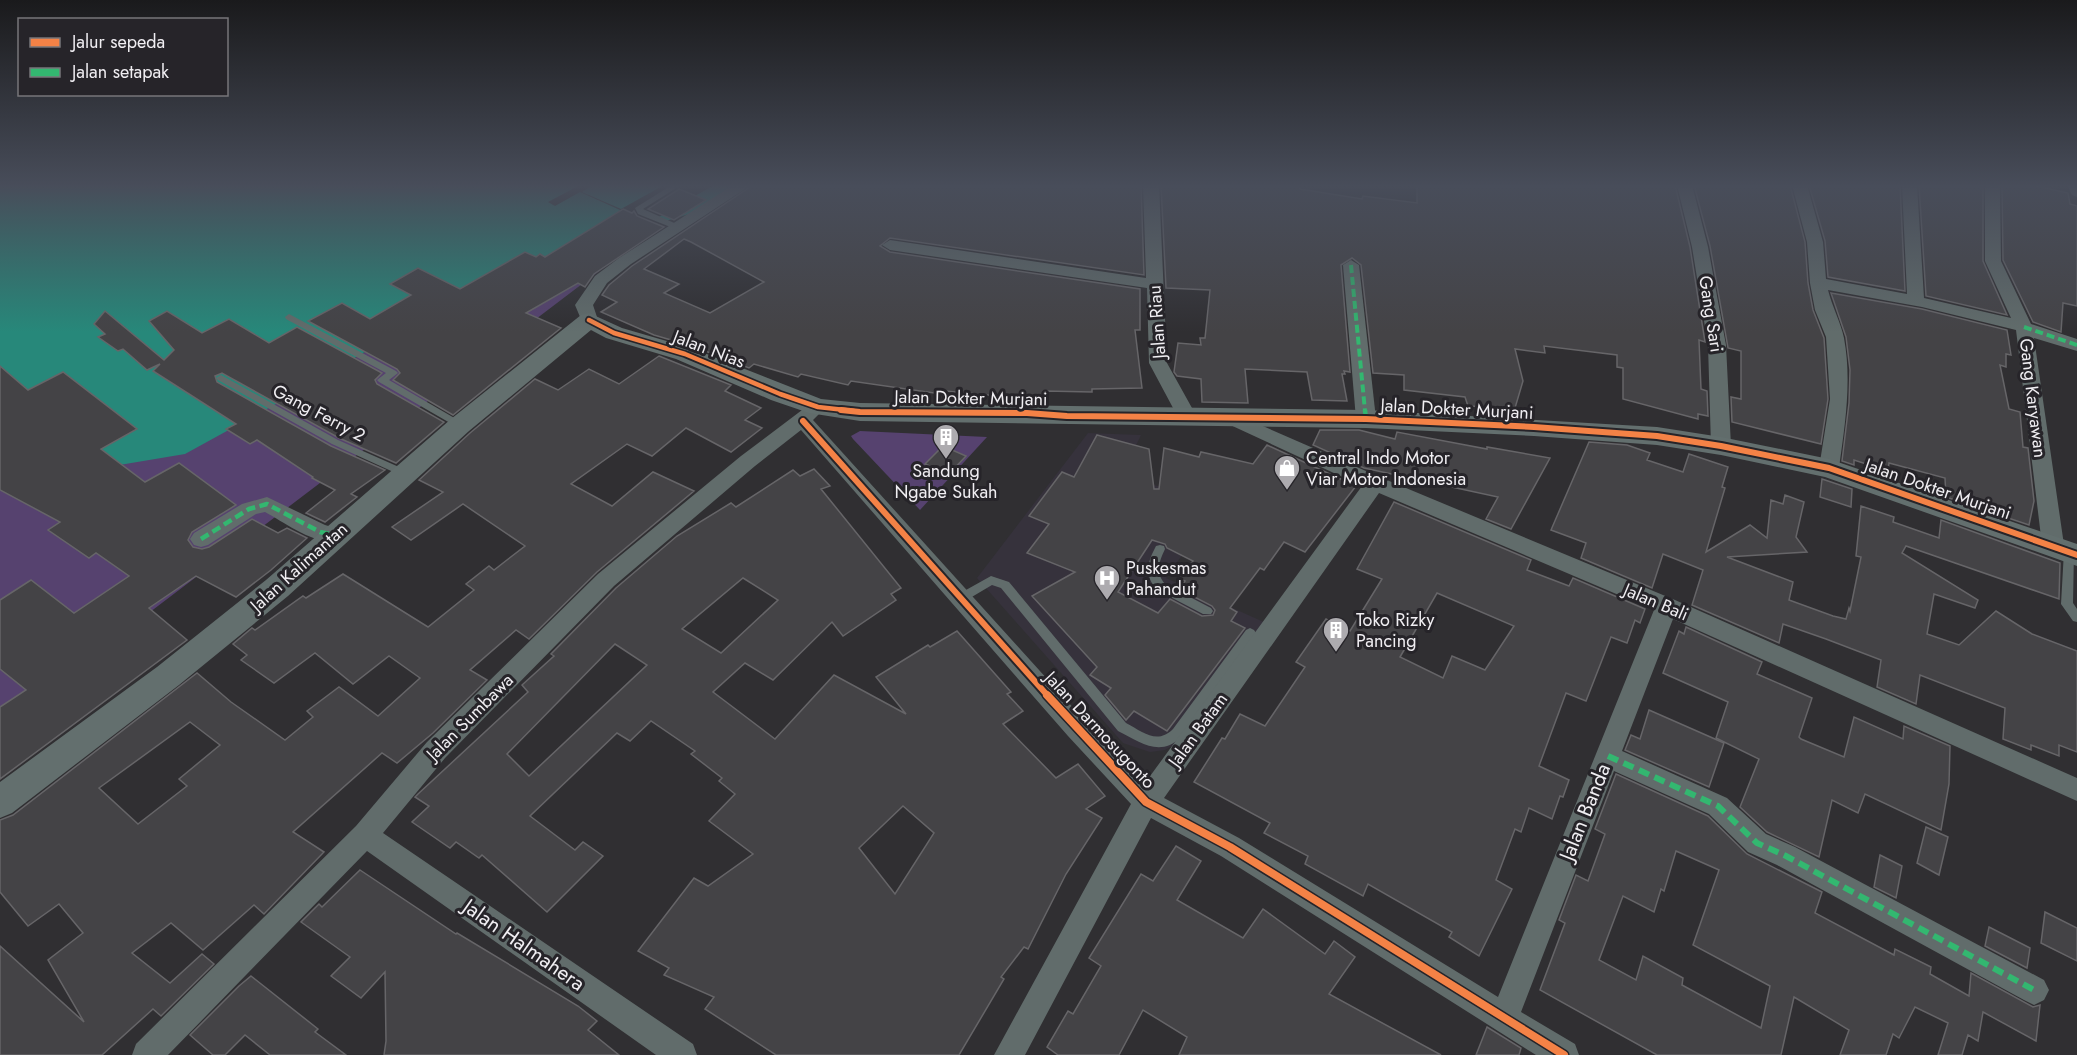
<svg xmlns="http://www.w3.org/2000/svg" width="2077" height="1055" font-family="Jost,sans-serif">
	<rect width="100%" height="100%" fill="#302f32"/>
	<polygon fill="#36323c" points="1088,433 1141,435 1121,477 1220,501 1166,578 1266,623 1177,743 1165,750 1150,752 1123,743 977,578"/>
	<g fill="#56426f">
		<polygon points="665,221 0,726 0,485 303,389 500,271"/>
		<polygon points="860,431 987,437 920,510 853,439 851,436"/>
	</g>
	<polygon fill="#27887a" points="0,185 735,185 689,214 500,271 303,389 185,454 0,485"/>
	<polygon fill="#302f32" points="580,185 593,185 582,192 621,209 664,185 714,185 659,217 670,223 658,227 580,192 555,206 548,202"/>
	<g fill="#444346" stroke="#666568" stroke-width="1.5" fill-rule="evenodd">
		<path d="M753,185h388l3,90 -254,-37 -10,8 10,6 250,37v41h-5l7,58 -50,1v3l-47,-1v5h-47l-63,-6 -1,3 -83,-12 -3,4 -47,-11 -3,3 -44,-13 -5,4 -54,-21 -41,-12 -53,-23 16,-10 -15,-7 7,-10 23,-19zM684,239l7,3 73,40 -54,31 -46,-20 15,-9 -35,-15z"/>
		<polygon points="1161,185 1298,185 1300,189 1362,199 1363,196 1417,203 1417,185 1675,185 1690,247 1705,342 1699,340 1701,389 1707,391 1708,416 1698,414 1698,419 1623,399 1623,368 1617,367 1617,355 1544,346 1545,353 1515,349 1523,381 1515,408 1468,406 1465,397 1404,390 1404,375 1373,373 1361,265 1352,258 1341,265 1350,372 1344,371 1345,374 1342,374 1347,401 1312,400 1307,372 1245,369 1248,403 1202,402 1201,379 1177,376 1174,372 1178,343 1201,345 1200,338 1205,338 1210,290 1166,288"/>
		<polygon points="1694,185 1790,185 1805,242 1808,283 1813,310 1824,338 1828,399 1821,444 1732,422 1731,397 1741,399 1741,351 1728,348 1710,246"/>
		<polygon points="1809,185 1900,185 1905,291 1828,277 1825,241"/>
		<polygon points="1919,185 1983,185 1983,261 2007,315 1926,296"/>
		<polygon points="2002,185 2032,185 2068,193 2070,204 2077,206 2077,306 2063,303 2061,332 2033,322 2003,260"/>
		<polygon points="679,189 706,200 674,220 648,209"/>
		<polygon points="623,209 632,213 634,211 637,216 664,227 594,274 585,287 578,283 526,313 561,328 453,415 393,380 400,373 397,369 308,321 342,303 370,319 411,295 390,284 418,268 460,289 525,252 536,257 540,254 545,257"/>
		<polygon points="1831,293 1922,309 2007,330 2011,355 2006,354 2006,367 2000,365 2009,409 2020,412 2023,447 2028,448 2034,501 2029,525 1946,497 1945,478 1889,463 1888,471 1854,460 1854,465 1842,461 1849,403 1850,370 1846,337"/>
		<polygon points="105,311 164,360 174,350 149,321 167,311 202,333 229,319 269,343 297,327 382,373 375,380 377,384 444,422 396,463 339,438 222,373 215,376 217,382 331,446 385,470 351,494 357,497 325,522 306,513 335,490 312,478 313,477 257,440 250,444 226,429 236,424 153,371 160,364 147,370 123,349 118,351 98,337 105,334 94,324"/>
		<path d="M659,356l72,29 -6,6 36,17 -16,12 17,8 -31,24 -45,-24 -34,28 -25,-12 -56,40 41,22 41,-34 41,19 -97,81 -68,67 -13,-9 -46,40 17,10 -54,53 -36,30 -15,-10 -89,79 31,20 -60,62 -10,-9 -51,45 -32,-27 -39,30 38,30 32,-29 12,10 -53,52 -8,-7 -51,46h-102v-109l84,76 -36,-62 35,-27 -24,-29 -31,22 -28,-34v-72l13,-5 184,-142 34,29 54,38 28,-23 -6,-6 32,-24 39,29 42,-38 -31,-22 -36,28 -38,-31 -41,30 -33,-23 6,-5 -14,-11 19,-16 3,2 48,-34 3,2 37,-24 85,53 46,-37 -8,-6 23,-18 5,4 31,-24 -62,-42 -52,36 -19,-13 51,-35 -24,-12 51,-47 65,-54 23,11 31,-21 30,15zM190,722l30,23 -41,34 8,7 -49,38 -39,-36z"/>
		<polygon points="0,366 28,390 63,372 137,429 101,449 145,482 179,463 236,505 192,532 188,540 193,547 202,549 209,547 252,519 278,533 287,528 307,538 271,570 236,597 196,576 149,608 187,640 0,779 0,707 26,690 0,669 0,600 31,580 74,613 129,576 96,553 89,558 48,530 60,522 0,490"/>
		<polygon points="1320,430 1359,430 1395,439 1397,432 1487,449 1487,447 1550,458 1511,529 1486,519 1498,497 1364,468 1313,445"/>
		<path d="M1097,435l52,14 5,40h5l5,-41 35,9 2,-5 52,12 14,-19 89,41 -51,66 -21,-10 -20,28 -4,-2 -30,40 7,4 -6,9 14,7 -78,103 -33,-20 -8,9 -21,-25 6,-7 -21,-13 7,-8 -65,-71 43,-24 -48,-19 22,-29 -20,-8 33,-44 12,5zM1152,540l13,4 2,4 26,13 -14,17 6,3 -6,8 33,17 3,4 -2,5 -11,1 -32,-17 -12,14 -40,-21z"/>
		<polygon points="1589,442 1627,445 1650,453 1647,460 1683,472 1689,454 1728,467 1722,487 1725,488 1706,552 1750,525 1767,538 1771,500 1783,504 1785,495 1804,502 1796,537 1807,552 1727,557 1793,582 1789,600 1833,616 1846,619 1849,608 1850,611 1861,557 1856,556 1861,506 1894,517 1893,522 1939,538 1941,520 2060,563 2059,599 1906,546 1902,553 1978,600 1975,608 1934,594 1927,634 1959,645 1996,611 2032,634 2077,651 2077,752 2059,745 2059,756 2031,745 2031,750 2003,739 2005,708 1920,675 1916,704 1877,687 1881,660 1826,639 1783,624 1779,643 1692,605 1703,570 1663,554 1652,588 1581,558 1586,543 1551,530"/>
		<polygon points="943,446 966,456 949,474 925,464"/>
		<path d="M814,469l16,17 -9,3 80,99 -10,6 5,6 -53,36 -11,-14 -59,58 -28,-17 -32,29 62,47 59,-64 72,39 -30,-37 52,-32 2,2 27,-16 54,61 -4,2 16,17 -20,13 53,54 22,-14 27,32 -19,13 16,9 -36,56 -38,75 -4,-2 -23,30 3,2 -45,76h-183l-71,-46 9,-12 -50,-22 5,-7 -31,-17 56,-73 14,8 45,-32 -44,-33 26,-27 -16,-13 3,-3 -31,-24 4,-3 -44,-30 -21,20 -13,-8 -87,83 45,34 8,-8 20,14 -56,56 -65,-57 -3,3 -23,-16 -6,6 -38,-26 17,-16 -14,-9 3,-3 110,-102 -6,-7 32,-29 -3,-2 65,-66 61,-52 54,-33 5,4 57,-37 7,6zM743,578l35,22 -57,53 -39,-24zM615,644l32,21 -118,111 -22,-22zM903,806l31,27 -39,61 -36,-46z"/>
		<polygon points="1822,479 1852,489 1851,507 1820,497"/>
		<path d="M1394,502l137,58 -4,10 42,16 4,-8 72,31 -5,14 -5,-3 -8,23 -16,-6 -25,64 -20,-8 -27,73 30,14 -6,17 -3,-1 -8,23 -23,-11 -8,24 -6,-3 -19,51 16,9 -33,67 -30,-19 3,-5 -84,-48 -5,12 -58,-32 3,-8 -44,-23 6,-10 -76,-41 28,-44 3,1 15,-25 25,12 40,-59 -9,-5 30,-43 24,12 32,-52 -25,-10zM1437,593l77,33 -29,44 -33,-14 -9,22 -43,-21z"/>
		<polygon points="1686,627 1762,662 1757,674 1812,698 1799,737 1801,739 1844,757 1854,717 1903,739 1904,726 1950,746 1949,784 1941,830 1865,794 1858,813 1832,800 1819,857 1767,832 1740,807 1759,759 1716,738 1728,702 1663,673 1679,631 1684,634"/>
		<polygon points="1649,710 1724,743 1709,787 1625,750 1631,735 1640,739"/>
		<path d="M1616,774l92,42 39,38 75,38 -7,21 79,42 1,-6 36,18 -1,7 39,22 2,-23 62,34 7,-2 -4,36 -53,-29 -5,29 -10,-6 -6,20h-24l10,-32 -33,-16 -16,31 -6,-4 -7,21h-46l9,-25 -55,-33 -13,58h-124l-117,-65 25,-67 -6,-3 17,-45 12,6 17,-47 -10,-5zM1676,851l43,19 -26,75 77,41 -9,42 -79,-43 1,-7 -40,-22 -7,24 -37,-20 24,-64 31,16 7,-23 3,2z"/>
		<polygon points="1926,827 1948,837 1939,875 1917,863"/>
		<polygon points="1176,846 1201,861 1177,900 1243,938 1263,909 1325,954 1334,941 1355,957 1329,994 1441,1055 1179,1055 1187,1037 1143,1010 1119,1055 1058,1055 1047,1047 1068,1011 1073,1014 1101,966 1089,958 1141,874 1153,881"/>
		<polygon points="1880,855 1902,866 1896,898 1874,887"/>
		<polygon points="360,870 456,934 457,933 578,1006 597,1021 588,1030 619,1055 384,1055 386,1041 385,972 361,998 331,976 350,957 301,922 319,904 322,907"/>
		<polygon points="2045,912 2077,928 2077,961 2041,943"/>
		<polygon points="1989,927 2030,948 2027,968 1985,946"/>
		<polygon points="251,976 318,1029 315,1032 346,1055 270,1055 245,1035 225,1055 213,1055 190,1035 239,986"/>
		<polygon points="1487,1027 1521,1048 1519,1055 1476,1055"/>
	</g>
	<g fill="none" stroke-linecap="round" stroke-linejoin="round">
		<g fill="#616c6b" fill-rule="evenodd">
			<polygon points="672,185 681,185 643,209 681,226 682,228 678,230 638,214 635,208"/>
			<polygon points="289,314 396,371 398,373 389,380 463,423 465,425 463,427 457,427 379,382 377,380 386,373 286,319 285,317"/>
			<polygon points="221,375 338,440 408,471 409,473 408,475 400,475 332,444 218,380 216,378"/>
			<path d="M1160,545l4,1 1,3c-6,13 -10,23 0,35l46,24 2,3 -2,3h-8l-46,-24c-13,-15 -10,-27 -1,-44z"/>
			<polygon points="2069,547 2073,548 2074,551 2073,603 2077,609 2077,622 2073,621 2061,604 2064,551 2065,548"/>
			<path d="M991,576l18,6 117,141c17,9 31,22 47,6l73,-99 4,-2 4,2 2,3 -75,104c-21,21 -41,5 -63,-6l-117,-143 -9,-3 -27,16h-8l-2,-3 2,-3z"/>
		</g>
		<g fill="#616c6b" fill-rule="evenodd">
			<polygon points="733,185 751,185 631,264 607,283 593,305 598,320 595,324 583,324 575,305 595,276 619,258"/>
			<polygon points="1143,185 1159,185 1167,363 1197,417 1194,421 1187,423 1180,421 1149,363 1147,288 890,250 882,245 890,240 1146,278"/>
			<polygon points="1677,185 1692,185 1708,247 1726,345 1731,446 1728,451 1721,453 1714,451 1711,446 1708,345 1692,247"/>
			<path d="M1792,185h15l16,57 3,37 81,15 -5,-109h15l7,113 87,20 -26,-57v-76h15l1,76 30,63 46,15v12l-43,-13 30,207 -3,6 -8,2 -8,-2 -3,-6 -26,-215 -94,-23 -94,-17c4,16 13,33 16,48 8,43 1,87 -5,130l-3,5 -7,2 -7,-2 -3,-5 11,-69 -4,-62 -11,-27 -5,-27 -3,-41z"/>
			<polygon points="2067,185 2077,185 2077,197 2072,195"/>
			<polygon points="1351,260 1359,265 1376,419 1373,423 1366,425 1359,423 1356,419 1343,265"/>
			<path d="M813,405l7,2 2,4 -9,9 273,302 59,61 217,-297 -136,-63 -3,-4 3,-4 7,-2 149,65 293,122 402,178v23l-404,-182 -51,132 105,47 39,36 29,13 249,133 5,10 -5,10 -10,5 -10,-5 -247,-135 -29,-13 -39,-38 -95,-43 -93,241 54,32 4,11h-43l-315,-199 -70,-38 -126,237h-31l137,-251 -63,-68 -267,-306 -46,36 -141,120 -169,172 -62,75 310,211 4,11h-41l-289,-204 -199,204h-36l4,-11 220,-218 71,-84 171,-168 143,-118 65,-49zM1379,493l275,117 -156,387 -259,-159 -75,-40z"/>
			<path d="M267,497l58,28 17,5 4,5 -4,5c-25,8 -56,-17 -77,-28l-9,2 -48,31 -7,2 -7,-2 -4,-6 4,-6 48,-29z"/>
		</g>
		<polygon fill="#636f6e" fill-rule="evenodd" points="589,313 622,328 694,349 821,399 860,403 1366,410 1657,427 1721,437 1829,459 2077,544 2077,566 1825,477 1721,455 1657,445 1534,436 1366,428 860,421 809,413 771,400 676,359 606,338 591,330 469,431 288,596 179,685 12,813 0,818 0,782 157,667 266,580 451,419 581,315"/>
		<g stroke="#33b770" stroke-width="4" stroke-dasharray="8 4" stroke-linecap="butt">
			<polyline points="1351,265 1365,411"/>
			<polyline points="2024,327 2077,345"/>
		</g>
		<g stroke="#33b770" stroke-width="4.5" stroke-dasharray="9 4.5" stroke-linecap="butt">
			<polyline points="1365,410 1366,419"/>
			<polyline points="201,539 249,509 267,504 320,532 335,535"/>
		</g>
		<polyline stroke="#33b770" stroke-width="6" stroke-dasharray="11 6" stroke-linecap="butt" points="1608,756 1718,806 1757,843 1786,856 2034,990"/>
		<g stroke="#262429" stroke-width="8">
			<polyline id="cycleway-far2" points="589,320 614,333 685,354 780,394 818,407 854,411"/>
		</g>
		<g stroke="#262429" stroke-width="10">
			<g id="cycleway-far1">
				<polyline points="841,410 860,412 1027,413 1067,416 1366,419 1534,427 1657,436 1721,446 1829,468 2077,555"/>
				<polyline points="803,421 1048,696"/>
			</g>
		</g>
		<g stroke="#262429" stroke-width="11">
			<polyline id="cycleway" points="1047,695 1146,802 1230,847 1564,1055"/>
		</g>
		<use href="#cycleway-far2" stroke="#f48246" stroke-width="4.5"/>
		<use href="#cycleway-far1" stroke="#f48246" stroke-width="6"/>
		<use href="#cycleway" stroke="#f48246" stroke-width="8"/>
	</g>
	<linearGradient id="sky" x2="0" y2="1"><stop stop-color="#1a1a1c"/><stop offset="0.56" stop-color="#484d5a"/><stop offset="1" stop-color="#484d5a" stop-opacity="0"/></linearGradient>
	<rect width="2077" height="332" fill="url(#sky)"/>
	<defs>
		<g id="building-pin" transform="scale(1.35)"><path d="M0 17L-7.5 6A9.5 9.5 0 1 1 7.5 6Z" fill="#adabaf" stroke="#262429"/><path d="M-4-6H4V6H1V3H-1V6H-4ZM-2.5-4.3h1.7v1.8h-1.7ZM.8-4.3h1.7v1.8H.8ZM-2.5-1h1.7V.8h-1.7ZM.8-1h1.7V.8H.8Z" fill="#fff"/></g>
		<g id="shop-pin" transform="scale(1.35)"><path d="M0 17L-7.5 6A9.5 9.5 0 1 1 7.5 6Z" fill="#adabaf" stroke="#262429"/><path d="M-5-2.5h2.3a2.7 3.5 0 0 1 5.4 0H5L5.5 6h-11ZM-1.5-2.5h3a1.5 2.3 0 0 0-3 0Z" fill="#fff"/></g>
		<g id="hospital-pin" transform="scale(1.35)"><path d="M0 17L-7.5 6A9.5 9.5 0 1 1 7.5 6Z" fill="#adabaf" stroke="#262429"/><path d="M-5-5h3v3.5h4V-5h3V5h-3V1.5h-4V5h-3Z" fill="#fff"/></g>
	</defs>
	<g fill-rule="evenodd">
		<use href="#building-pin" x="946" y="437"/>
		<use href="#shop-pin" x="1287" y="468"/>
		<use href="#hospital-pin" x="1107" y="578"/>
		<use href="#building-pin" x="1336" y="630"/>
	</g>
	<g text-anchor="middle" dominant-baseline="central" stroke-width="6" stroke-linejoin="round" paint-order="stroke">
		<g font-size="18" fill="#f0eef2" stroke="#262429">
			<text transform="translate(1711 314) rotate(81)">Gang Sari</text>
			<text transform="translate(1157 322) rotate(-94)">Jalan Riau</text>
			<text transform="translate(709 349) rotate(21)">Jalan Nias</text>
			<text transform="translate(971 398) rotate(1)">Jalan Dokter Murjani</text>
			<text transform="translate(2033 398) rotate(83)">Gang Karyawan</text>
			<text transform="translate(1457 409) rotate(3)">Jalan Dokter Murjani</text>
			<text transform="translate(319 413) rotate(28)">Gang Ferry 2</text>
			<text transform="translate(1938 489) rotate(19)">Jalan Dokter Murjani</text>
			<text transform="translate(299 567) rotate(-42)">Jalan Kalimantan</text>
			<text transform="translate(1656 602) rotate(23)">Jalan Bali</text>
			<text transform="translate(470 717) rotate(-45)">Jalan Sumbawa</text>
			<text transform="translate(1100 730) rotate(47)">Jalan Darmosugonto</text>
			<text transform="translate(1198 730) rotate(-54)">Jalan Batam</text>
		</g>
		<g font-size="18" fill="#f0eef2" stroke="#262429" text-anchor="start">
			<text x="1306" y="458">Central Indo Motor<tspan x="1306" dy="21">Viar Motor Indonesia</tspan></text>
			<text x="946" y="471" text-anchor="middle">Sandung<tspan x="946" dy="21">Ngabe Sukah</tspan></text>
			<text x="1126" y="568">Puskesmas<tspan x="1126" dy="21">Pahandut</tspan></text>
			<text x="1356" y="620">Toko Rizky<tspan x="1356" dy="21">Pancing</tspan></text>
		</g>
		<g font-size="21" fill="#f0eef2" stroke="#262429">
			<text transform="translate(1585 812) rotate(-68)">Jalan Banda</text>
			<text transform="translate(524 945) rotate(35)">Jalan Halmahera</text>
		</g>
	</g>
	<rect x="18" y="18" width="210" height="78" fill="#262429" stroke="#777579" stroke-width="1.5"/>
	<rect x="30" y="38" width="30" height="9" fill="#f48246" stroke="#777579" stroke-width="1.5"/>
	<text x="72" y="48" font-size="18" fill="#f0eef2">Jalur sepeda</text>
	<rect x="30" y="68" width="30" height="9" fill="#33b770" stroke="#777579" stroke-width="1.5"/>
	<text x="72" y="78" font-size="18" fill="#f0eef2">Jalan setapak</text>
</svg>
